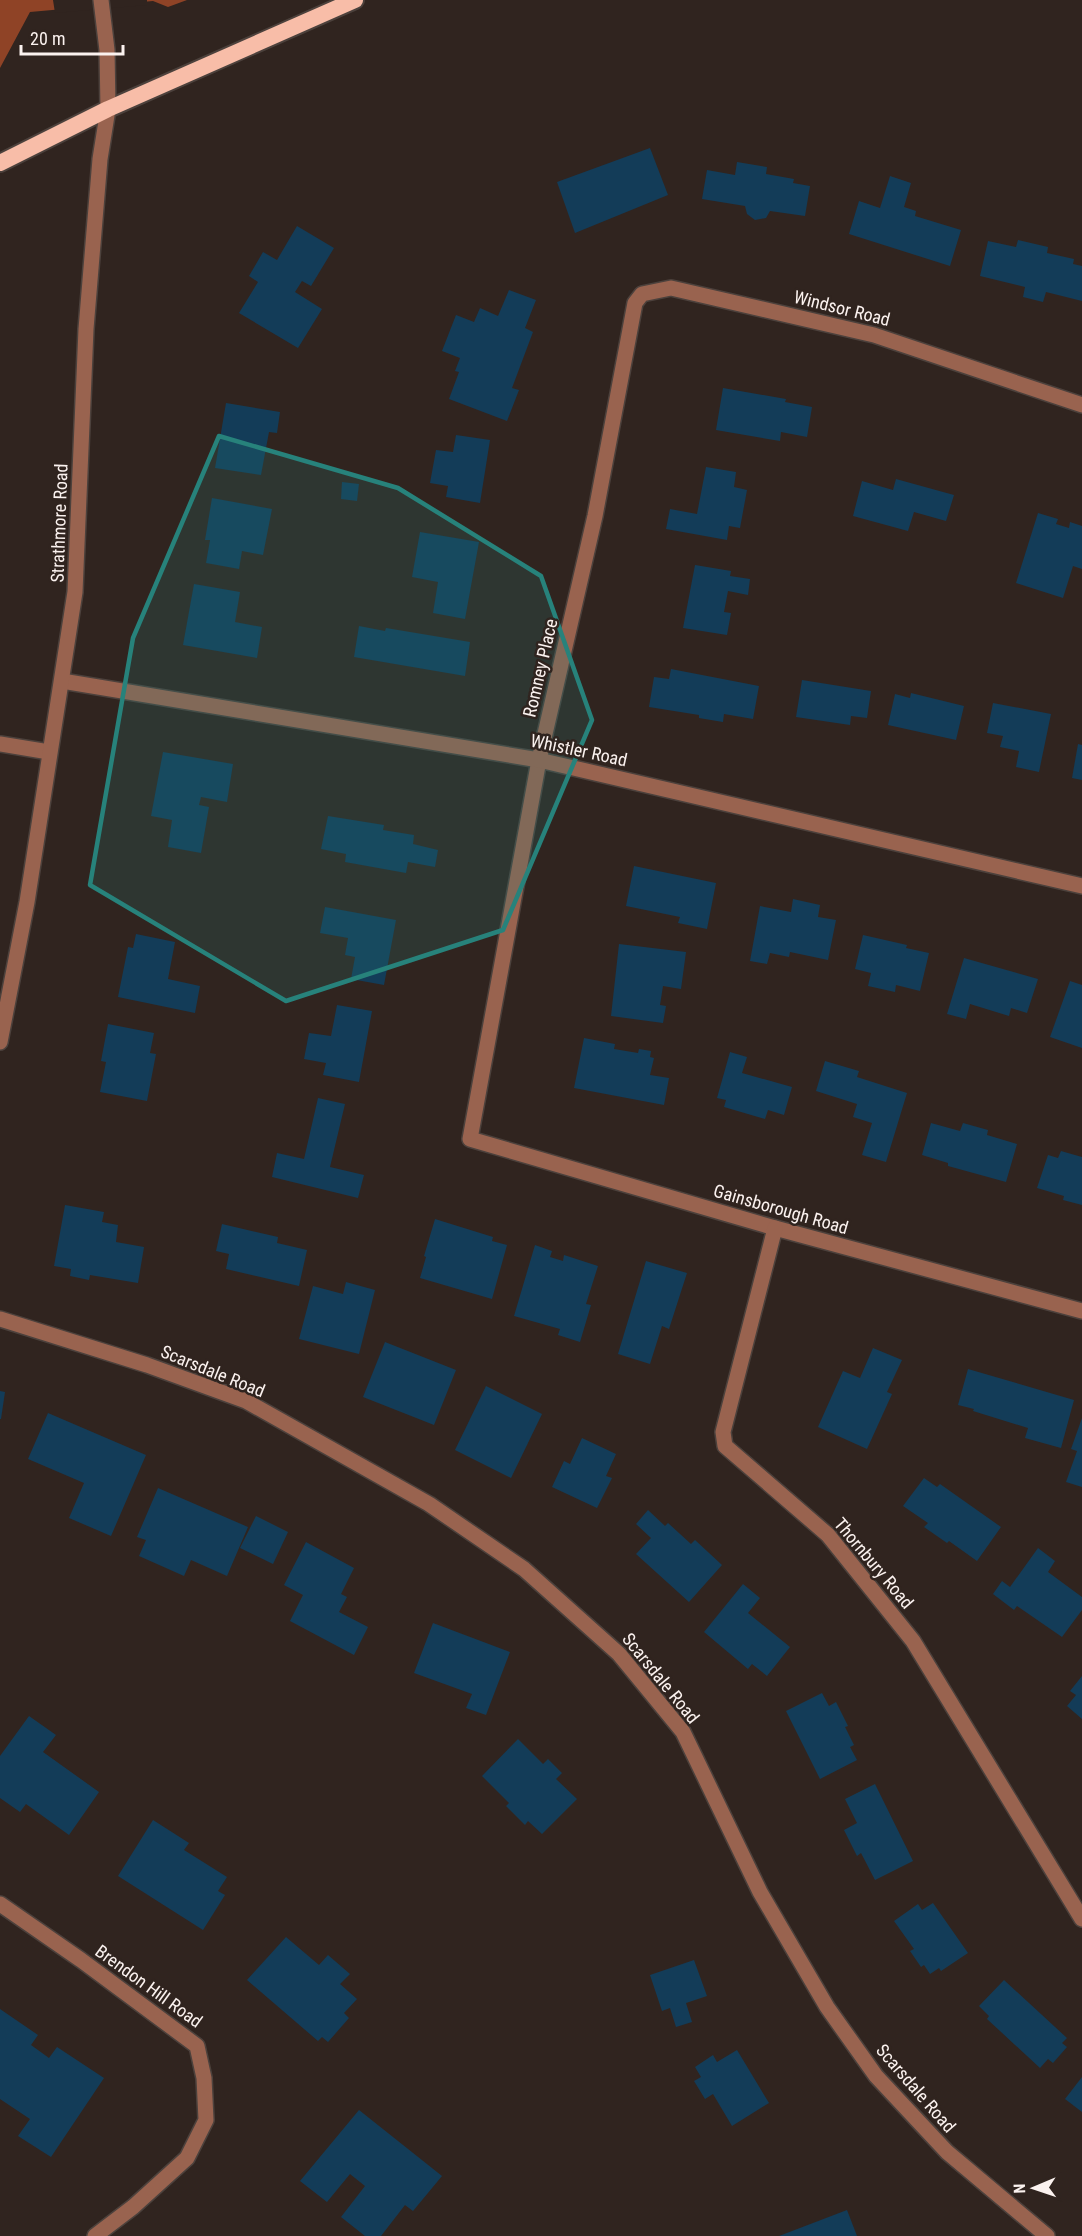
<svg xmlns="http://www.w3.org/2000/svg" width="1082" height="2236" font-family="'Roboto Condensed',sans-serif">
	<rect width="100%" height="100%" fill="#30241f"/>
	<polygon fill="#8f4326" points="0,0 187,0 168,7 153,1 30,12 0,68"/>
	<polygon fill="#30241f" points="53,0 147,0 147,5 55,13"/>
	<g fill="#133c58">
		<polygon points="650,148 668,195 575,233 557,182"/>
		<polygon points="737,162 767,167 766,174 794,179 793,183 810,186 805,216 770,211 766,218 755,220 747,214 745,206 702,199 707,170 735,175"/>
		<polygon points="890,176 911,183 904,207 916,211 915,216 961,230 950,266 849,234 859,201 880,208"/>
		<polygon points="297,226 334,248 311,286 302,281 295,292 322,309 298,348 239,313 258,282 249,276 263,252 277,260"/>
		<polygon points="1018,240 1048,247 1047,253 1074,259 1073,264 1082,266 1082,301 1046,292 1043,302 1023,297 1025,287 980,276 988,241 1016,247"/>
		<polygon points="509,290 536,300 525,328 533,332 512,388 519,390 507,421 449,399 459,372 455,371 460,358 442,351 456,315 474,322 480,308 498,316"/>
		<polygon points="723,388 786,399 785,402 812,407 807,437 781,432 780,441 716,430"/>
		<polygon points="226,403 280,412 277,433 269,432 261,475 215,468"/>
		<polygon points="456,435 490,440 480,503 446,497 448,486 430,483 436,450 453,452"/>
		<polygon points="706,467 736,472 734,487 747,490 740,528 729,526 727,540 666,529 670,509 697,514"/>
		<polygon points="896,479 954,495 946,521 914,512 908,531 853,516 862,481 893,490"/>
		<polygon points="342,482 359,484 357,501 341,499"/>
		<polygon points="212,498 272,509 263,555 242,551 239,569 206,563 210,540 205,540"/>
		<polygon points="1038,513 1058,519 1056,524 1069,528 1070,522 1082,526 1082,569 1073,566 1063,598 1016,583"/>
		<polygon points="420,532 479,542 465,619 433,613 438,582 412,577"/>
		<polygon points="695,565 731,571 730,576 750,579 748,595 728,591 724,612 731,613 727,635 683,628"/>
		<polygon points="194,584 240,592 235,622 262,627 257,658 183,645"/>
		<polygon points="359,626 385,631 386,628 470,642 465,676 354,657"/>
		<polygon points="671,669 759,686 753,719 724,714 723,722 699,718 699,715 649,707 654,677 669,679"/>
		<polygon points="802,680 871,691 867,718 851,716 850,725 796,717"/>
		<polygon points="911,693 964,706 956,740 888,725 895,694 910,698"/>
		<polygon points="993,703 1051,714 1039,772 1016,767 1019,751 1000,747 1003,736 987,733"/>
		<polygon points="1078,744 1082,745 1082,780 1072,778"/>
		<polygon points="163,752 233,764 227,802 201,797 199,805 209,807 201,853 168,847 172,820 151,816"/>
		<polygon points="328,816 384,825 383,830 414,835 413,844 438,850 435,867 408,862 406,873 345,862 346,854 321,849"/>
		<polygon points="634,866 716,883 707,929 678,923 680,917 626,906"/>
		<polygon points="793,899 820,905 818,917 836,920 828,960 790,952 789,957 770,953 767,964 750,961 760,906 791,912"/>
		<polygon points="325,907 396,920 384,985 351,979 355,957 345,955 348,938 320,933"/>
		<polygon points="136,934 175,942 168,979 200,986 195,1013 118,997 128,947 133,948"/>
		<polygon points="863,935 907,945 906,948 929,953 920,991 896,985 895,992 868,986 871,973 855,969"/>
		<polygon points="619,944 686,952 681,989 663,986 660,1005 666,1006 663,1023 611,1016"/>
		<polygon points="964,958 1038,979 1027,1013 1011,1008 1009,1016 970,1004 966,1019 947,1014"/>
		<polygon points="1070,981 1082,985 1082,1048 1050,1037"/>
		<polygon points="337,1005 372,1011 359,1082 323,1075 326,1063 304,1059 309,1033 331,1036"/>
		<polygon points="108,1024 154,1033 150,1053 156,1054 147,1101 100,1092 106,1062 101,1061"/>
		<polygon points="584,1038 615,1044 614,1049 638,1053 639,1049 651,1051 650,1057 654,1058 650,1075 669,1078 664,1105 574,1088"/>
		<polygon points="730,1052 747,1057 742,1073 792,1087 784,1115 768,1110 765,1119 724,1107 726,1100 717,1098"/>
		<polygon points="825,1061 859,1071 857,1077 907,1093 886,1162 862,1155 872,1123 853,1117 857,1104 816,1091"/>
		<polygon points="318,1098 345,1104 330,1167 364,1175 358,1198 272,1177 277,1153 304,1159"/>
		<polygon points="931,1123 960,1131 963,1123 988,1130 987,1135 1017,1144 1006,1182 948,1166 948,1163 922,1155"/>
		<polygon points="1061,1151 1082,1157 1082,1205 1063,1200 1064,1196 1037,1188 1048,1155 1058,1158"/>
		<polygon points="65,1205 104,1212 102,1222 118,1225 116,1242 144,1247 138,1283 90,1275 89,1280 70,1276 71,1269 54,1266"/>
		<polygon points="435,1219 493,1237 492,1241 507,1245 492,1299 420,1278 426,1257 424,1256"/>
		<polygon points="222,1224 278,1237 277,1243 307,1250 299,1286 226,1269 229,1254 216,1251"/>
		<polygon points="535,1245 552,1251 550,1257 563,1261 564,1255 598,1266 586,1304 591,1305 580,1342 558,1335 560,1329 514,1316"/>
		<polygon points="646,1261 687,1273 669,1329 662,1326 650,1364 618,1354"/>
		<polygon points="346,1282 375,1290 359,1354 299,1339 313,1286 343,1294"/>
		<polygon points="385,1342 456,1370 434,1425 363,1397"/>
		<polygon points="873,1348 902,1360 887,1392 892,1394 867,1449 818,1427 843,1371 860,1378"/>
		<polygon points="968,1369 1074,1400 1061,1448 1025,1438 1028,1428 973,1411 974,1409 958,1405"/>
		<polygon points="486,1386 542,1414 511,1478 455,1450"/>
		<polygon points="0,1391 5,1392 1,1419 0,1419"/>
		<polygon points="48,1413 146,1455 111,1536 69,1518 84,1483 28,1459"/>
		<polygon points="1082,1418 1082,1487 1066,1482 1077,1451 1071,1449"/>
		<polygon points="582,1438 616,1454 606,1476 612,1478 597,1508 552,1487 564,1461 570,1464"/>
		<polygon points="924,1478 937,1487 940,1484 1001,1527 977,1561 949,1541 947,1543 924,1527 928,1523 903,1506"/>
		<polygon points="158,1488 248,1527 227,1576 191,1560 184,1576 139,1556 146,1540 137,1537"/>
		<polygon points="648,1510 665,1526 668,1523 691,1544 695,1540 722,1565 689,1602 636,1554 651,1538 636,1524"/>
		<polygon points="256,1516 288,1532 273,1564 240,1548"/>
		<polygon points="306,1542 354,1568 341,1594 347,1597 339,1612 368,1627 354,1655 290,1621 303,1595 284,1585"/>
		<polygon points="1038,1548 1055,1561 1048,1572 1082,1597 1082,1610 1062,1637 1017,1606 1014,1610 993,1594 1002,1581 1010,1587"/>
		<polygon points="743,1584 760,1598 748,1613 790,1647 767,1676 752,1664 748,1669 704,1632"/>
		<polygon points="433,1623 510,1652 486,1715 466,1708 472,1694 414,1673"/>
		<polygon points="1082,1676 1082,1719 1067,1706 1076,1695 1070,1691"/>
		<polygon points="822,1693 829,1706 836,1702 848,1726 845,1727 854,1745 850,1747 857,1760 820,1779 786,1711"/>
		<polygon points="29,1716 56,1735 43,1752 99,1792 69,1835 26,1804 20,1812 0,1798 0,1756"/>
		<polygon points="518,1739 543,1764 548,1759 562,1773 556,1779 577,1799 542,1834 528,1821 525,1825 506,1806 509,1803 482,1776"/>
		<polygon points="875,1784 913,1861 875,1880 861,1853 857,1856 844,1830 857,1823 845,1799"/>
		<polygon points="153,1820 189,1843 184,1850 227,1877 218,1891 225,1895 203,1930 118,1876"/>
		<polygon points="933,1903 968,1953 941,1971 939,1968 930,1974 924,1965 921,1967 910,1951 914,1949 894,1921 918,1904 922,1910"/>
		<polygon points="286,1937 319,1965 328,1955 350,1974 340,1984 357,1999 344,2013 349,2018 328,2042 322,2037 318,2041 247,1980"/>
		<polygon points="694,1960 707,1996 686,2003 692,2022 676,2027 670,2008 662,2011 650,1975"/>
		<polygon points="1004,1980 1067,2038 1062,2043 1067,2047 1053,2063 1048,2059 1040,2068 987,2019 989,2016 979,2006"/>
		<polygon points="0,2009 38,2035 31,2045 49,2058 57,2047 104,2078 51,2157 18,2136 30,2119 0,2099"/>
		<polygon points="737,2050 769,2103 732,2126 713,2094 705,2099 694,2081 701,2077 695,2067 713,2055 717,2062"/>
		<polygon points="1082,2077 1082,2112 1065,2099"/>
		<polygon points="359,2110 442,2176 413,2211 405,2205 381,2236 365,2236 341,2217 365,2186 350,2174 327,2202 300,2181"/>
		<polygon points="847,2210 857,2236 779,2236"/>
	</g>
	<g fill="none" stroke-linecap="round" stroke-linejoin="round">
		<g stroke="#4c413c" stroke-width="18">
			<polyline id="service" points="0,744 49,752"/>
		</g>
		<g stroke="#4c413c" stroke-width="18">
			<g id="minor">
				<polyline points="1082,405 874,335 671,288 642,294 635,303 595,516 539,760 470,1139 775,1228 1082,1311"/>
				<polyline points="62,681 539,760 1082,886"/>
				<polyline points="775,1228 723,1432 725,1446 828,1535 913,1641 1082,1919"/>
				<polyline points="0,1904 81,1960 197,2046 204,2078 206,2120 187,2158 133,2207 95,2236"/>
			</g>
		</g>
		<g stroke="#4c413c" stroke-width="18">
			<g id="tertiary">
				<polyline points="0,1042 27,902 75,592 86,329 100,159 108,109 107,50 101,0"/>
				<polyline points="0,1319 147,1365 246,1401 429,1504 524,1569 619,1654 683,1732 760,1892 827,2007 876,2076 947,2152 1047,2236"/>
			</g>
		</g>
		<g stroke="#4c413c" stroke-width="20">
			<polyline id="trunk" points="0,163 108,109 355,0"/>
		</g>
		<use href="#service" stroke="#99634f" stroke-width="15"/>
		<use href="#minor" stroke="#99634f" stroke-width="15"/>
		<use href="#tertiary" stroke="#99634f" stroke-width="15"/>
		<use href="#trunk" stroke="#f8bda8" stroke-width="16"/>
	</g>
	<path fill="#27827b" fill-opacity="0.2" stroke="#27827b" stroke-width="4.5" stroke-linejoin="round" d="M219,436l179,52 143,88 51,144 -89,210 -217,71 -196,-116 43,-247z"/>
	<g text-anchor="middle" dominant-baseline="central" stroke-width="5" stroke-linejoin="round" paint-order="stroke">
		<g font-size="18" fill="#fbf2ef" stroke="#30241f">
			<text transform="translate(842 308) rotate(14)">Windsor Road</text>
			<text transform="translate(59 523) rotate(-88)">Strathmore Road</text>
			<text transform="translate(540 668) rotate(-77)">Romney Place</text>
			<text transform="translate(579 750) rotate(12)">Whistler Road</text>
			<text transform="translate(781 1209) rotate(16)">Gainsborough Road</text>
			<text transform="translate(213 1371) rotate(22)">Scarsdale Road</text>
			<text transform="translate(874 1563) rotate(50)">Thornbury Road</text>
			<text transform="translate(661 1678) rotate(51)">Scarsdale Road</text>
			<text transform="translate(149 1986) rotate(36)">Brendon Hill Road</text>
			<text transform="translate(916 2088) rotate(49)">Scarsdale Road</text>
		</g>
	</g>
	<g transform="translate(1034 2188) rotate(268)" stroke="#30241f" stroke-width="4.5" paint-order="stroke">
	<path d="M0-4.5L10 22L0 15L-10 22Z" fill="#fbf2ef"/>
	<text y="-9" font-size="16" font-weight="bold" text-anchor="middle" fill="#fbf2ef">N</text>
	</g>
	<path d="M21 45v9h102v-9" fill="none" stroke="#fbf2ef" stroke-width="3"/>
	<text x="30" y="45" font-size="18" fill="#fbf2ef" stroke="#30241f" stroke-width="4.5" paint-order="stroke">20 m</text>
</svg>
